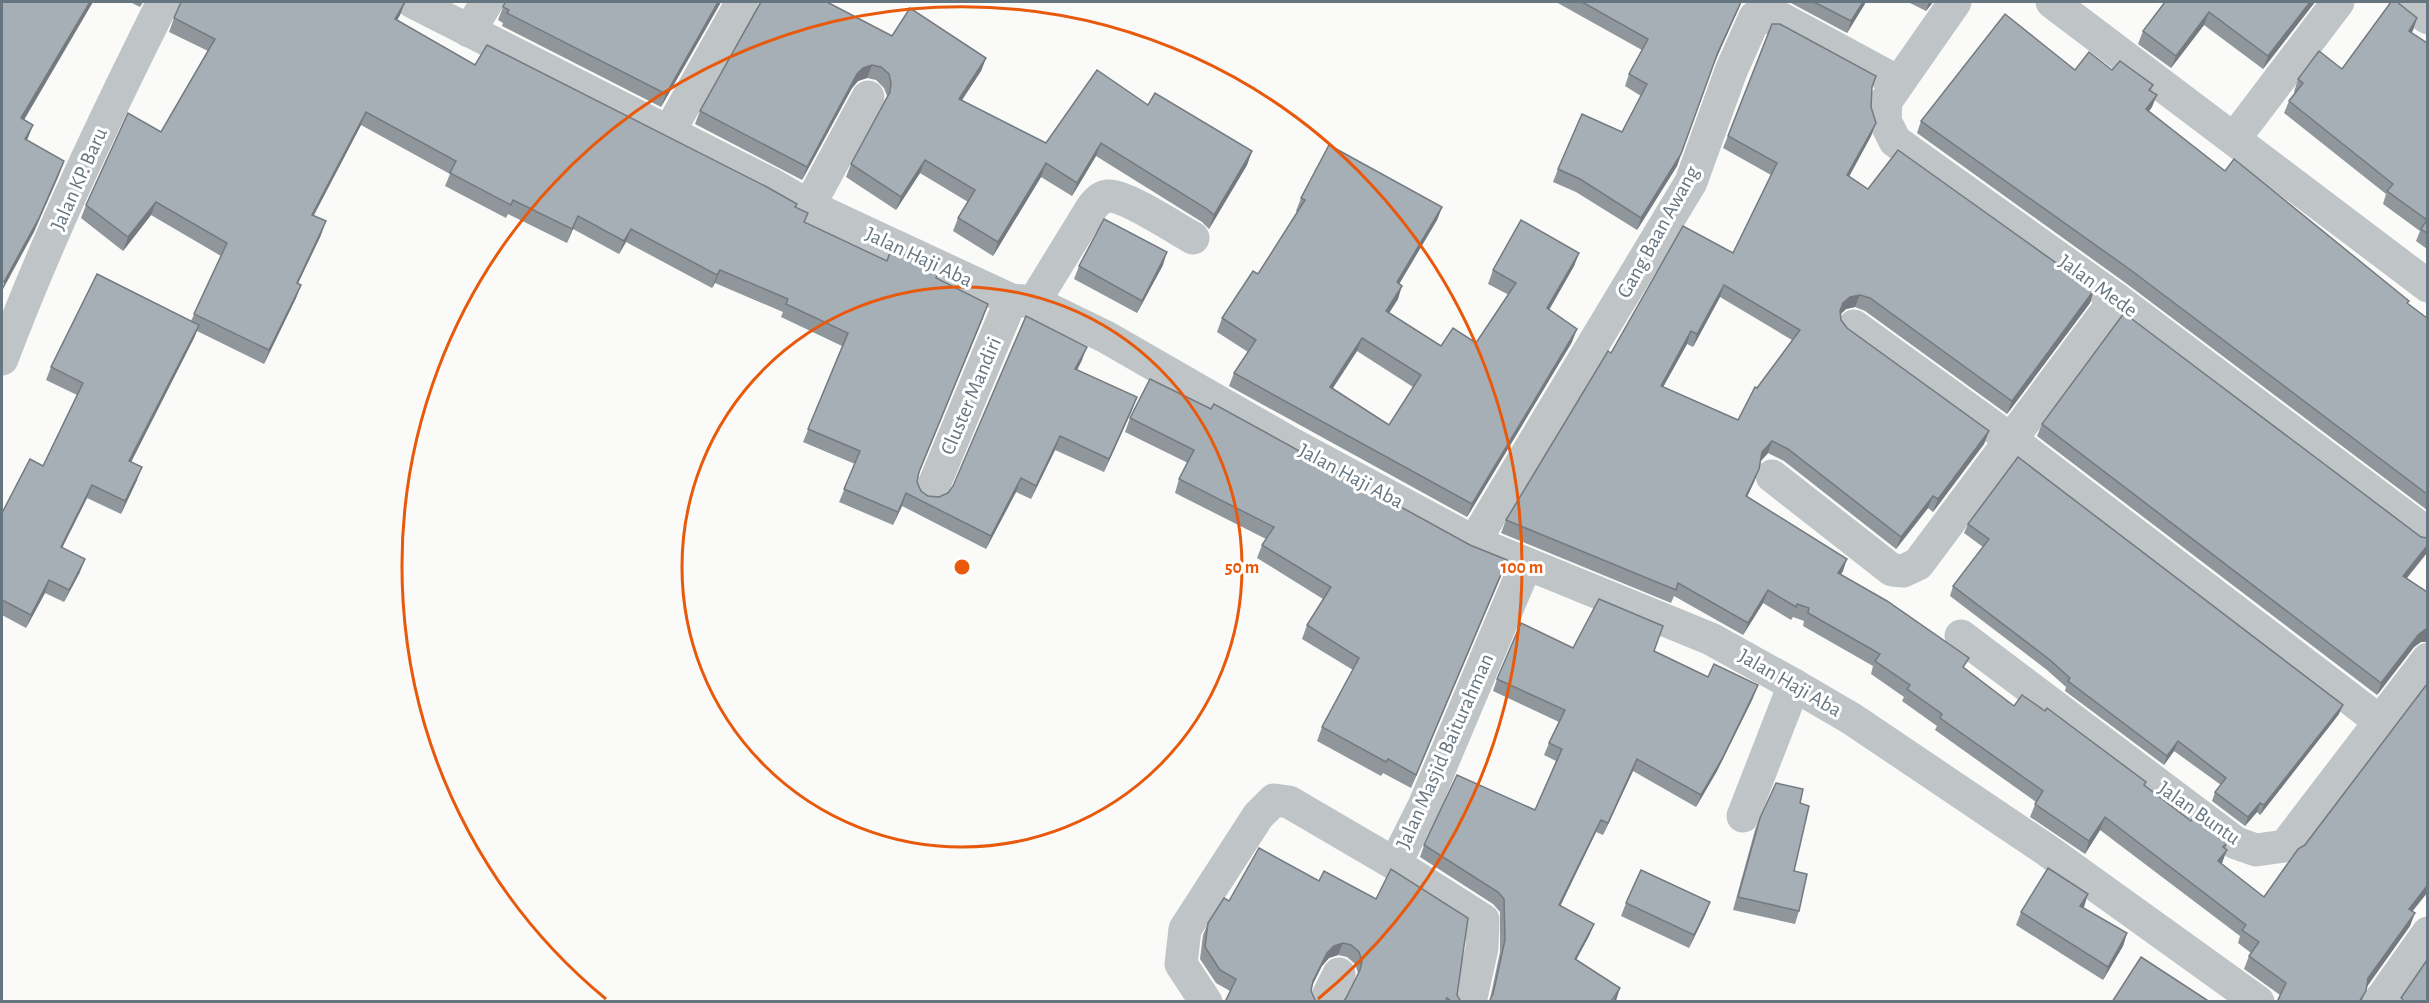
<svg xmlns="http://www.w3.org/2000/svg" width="2429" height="1003" font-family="'Alegreya Sans',sans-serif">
	<rect width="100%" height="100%" fill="#fafaf8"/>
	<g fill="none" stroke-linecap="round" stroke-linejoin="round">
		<g stroke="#bfc4c7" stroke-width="33">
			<polyline points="413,2 771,184 809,206 1011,300 1034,302 1106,337 1292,444 1474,542 1711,639 1794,685 1852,719 2048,851 2258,1002"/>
			<polyline points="1955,2 1886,101 1885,121 1895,141 2116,299 2428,534"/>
			<polyline points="2052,2 2428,286"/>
			<polyline points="2405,2 2428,18"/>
			<polyline points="469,31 487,2"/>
			<polyline points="669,132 742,2"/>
			<polyline points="2234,139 2338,2"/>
			<polyline points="809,206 868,97"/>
			<path d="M1034,302l57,-93c4,-6 10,-13 18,-13 18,0 66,32 84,42"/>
			<polyline points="1854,326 2010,439 2378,720"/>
			<path d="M2,359c46,-122 103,-241 161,-357"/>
			<polyline points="1772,476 1892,570 1903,571 1918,564 2116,299"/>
			<polyline points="931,492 1011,300"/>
			<polyline points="1474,542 1691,182 1731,71 1755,17 1780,18 1898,82"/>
			<polyline points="1961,636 2236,843 2256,850 2285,846 2428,659"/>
			<polyline points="1743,816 1794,685"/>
			<polyline points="1395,864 1424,806 1526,564"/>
			<polyline points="1206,1002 1181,964 1185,929 1258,816 1274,800 1289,802 1395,864 1483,920 1482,948 1470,1002"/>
			<polyline points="1325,1002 1339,974"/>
			<polyline points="2379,1002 2428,933"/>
		</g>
	</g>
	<g fill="#8f969c" fill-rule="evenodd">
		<polygon points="130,2 143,2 140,7"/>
		<polygon points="405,2 400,15 397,20 475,65 795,208 804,222 887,261 936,278 983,318 918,474 917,482 921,491 928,496 939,497 948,493 1082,360 1077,370 1132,410 1104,472 1055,450 1031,499 1016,492 986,549 902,506 893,525 839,502 855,464 803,442 842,346 781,317 783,312 715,283 712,288 626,242 619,254 573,229 567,243 508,214 506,218 445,186 450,174 361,125 314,215 321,235 298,283 301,285 296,298 264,364 197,331 194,338 131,462 137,480 121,514 87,498 62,548 80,572 64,602 45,593 26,628 2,615 2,513 43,466 77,395 46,380 51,367 191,321 221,256 151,215 123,251 81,218 86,205 161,132 208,51 169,32 174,18"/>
		<polygon points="505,2 721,2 661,107 502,26 503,23 498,20"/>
		<polygon points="760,2 827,2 892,36 986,58 981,71 962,100 1046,143 1148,105 1252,151 1247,165 1209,229 1202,222 1096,156 1072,196 1041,177 993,256 953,231 958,218 968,202 920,173 896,210 846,177 851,164 886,98 887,96 884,88 876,80 867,78 858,81 852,88 802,180 695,124 700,111"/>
		<polygon points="1556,2 1741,2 1714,64 1677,166 1637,230 1576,192 1553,182 1558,169 1622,132 1641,96 1625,86 1629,74 1642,50"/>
		<polygon points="1789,2 1866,2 1847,33"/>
		<polygon points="1908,2 1933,2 1926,11"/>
		<polygon points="2165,2 2315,2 2263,69 2204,25 2171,68 2138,44 2143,31"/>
		<polygon points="2417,18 2412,33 2427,43 2427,249 2416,241 2420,231 2383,204 2386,194 2284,113 2289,101 2295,93 2294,92 2298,79 2342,69"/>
		<path d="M1772,24l100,64 -1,19 5,16 -5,13 -22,40 19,13 226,101 -4,13 -83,111 -142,-103 -10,-4 -9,2 -6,5 1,6 6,8 142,103 -5,13 -51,68 -5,-4 -32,41 -112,-88 -16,-8 -8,9 -1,7 -5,13 -7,15 96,74 -2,3 173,132 131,80 46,35 36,22 -5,21 42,33 163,-213v209l-15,18 -2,15 -44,61 -4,15h-85l3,-7 -36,-26 5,-13 2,-3 -13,-10 2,-7 -140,-106 -15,24 -55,-37 6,-15 -101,-72 2,-4 -35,-25 2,-4 -33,-23 2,-8 -70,-40 1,-5 -11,-4 -2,3 -28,-17 -20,32 -69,-39 -3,7 -170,-70 5,-13 105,-167 122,-100 38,-78 -48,-27zM1720,297l72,43 -35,48 -19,32 -75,-33 24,-43 6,3z"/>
		<polygon points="2075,70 2112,70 2153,85 2151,90 2152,107 2149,111 2225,171 2427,318 2427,510 2127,284 1917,133 1921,121"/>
		<path d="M1301,198l141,9 -5,13 -38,64 -1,15 -9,14 52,33 35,-3 33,-48 -21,-11 5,-14 86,-17 -5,13 -25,44 23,32 -105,175 -238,-131 5,-13 14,-21 -31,-20 5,-14 36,-44 39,-62 -1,-1zM1357,351l56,36 -24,38 -56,-37z"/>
		<polygon points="1163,265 1137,313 1074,279 1079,266"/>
		<polygon points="1130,418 1470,545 1507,560 1411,788 1383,773 1381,776 1317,741 1322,727 1353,670 1302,639 1307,625 1323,599 1257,558 1262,545 1266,539 1175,493 1179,479 1188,463 1125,432"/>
		<polygon points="2042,424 2407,578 2427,592 2427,642 2421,642 2414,647 2377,695 2037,436"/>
		<polygon points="1968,524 2339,714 2260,815 2257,812 2245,826 2212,801 2215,792 2221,785 2174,751 2164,765 2065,691 2066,687 2047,670 1950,596 1953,586 1983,547 1964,533"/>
		<polygon points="1573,648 1654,651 1753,698 1717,771 1696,807 1633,771 1603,835 1596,832 1560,906 1594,924 1589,936 1576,960 1490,999 1500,952 1500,912 1493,904 1420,857 1424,845 1535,810 1556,761 1544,755 1549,743 1559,722 1493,691 1497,679"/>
		<polygon points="1800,803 1794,871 1799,911 1795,924 1733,910 1755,830 1760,818"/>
		<polygon points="1259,848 1457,995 1461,1002 1343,1002 1346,998 1358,973 1355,964 1347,957 1338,955 1329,958 1322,966 1230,991 1216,983 1200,959 1203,935 1208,923 1229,901"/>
		<polygon points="1710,902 1705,915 1689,948 1621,916 1626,903"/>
		<polygon points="2021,912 2127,933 2123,946 2103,980 2016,925"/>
	</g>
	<g fill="#747a7f">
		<polygon points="90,2 93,2 17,132 21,118"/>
		<polygon points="405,2 400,15 390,32 395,19"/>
		<polygon points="718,2 721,2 661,107 666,94"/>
		<polygon points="1741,2 1739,8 1713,65 1718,52"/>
		<polygon points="1863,2 1866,2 1847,33 1851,21"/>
		<polygon points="1929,2 1933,2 1926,11"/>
		<polygon points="2310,2 2315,2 2263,69 2268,56"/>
		<polygon points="2209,12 2204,25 2171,68 2176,56"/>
		<polygon points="2417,18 2413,30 2404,43 2409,31"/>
		<polygon points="986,58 981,71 954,112 959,99"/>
		<polygon points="872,65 867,78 858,81 852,88 802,180 807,167 857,74 863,68"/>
		<polygon points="2157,95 2152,107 2141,121 2146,109"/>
		<polygon points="366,112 361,125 307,228 312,215"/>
		<polygon points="1876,123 1871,136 1843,188 1847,175"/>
		<polygon points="33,125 28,138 20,152 25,139"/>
		<polygon points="1101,143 1096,156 1072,196 1077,183"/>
		<polygon points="1252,151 1247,165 1209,229 1214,215"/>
		<polygon points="1681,154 1677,166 1637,230 1641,218"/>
		<polygon points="925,160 920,173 896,210 901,197"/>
		<polygon points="64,161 59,175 34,232 2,291 4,282"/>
		<polygon points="1046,163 1041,177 993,256 998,242"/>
		<polygon points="156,202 151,215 123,251 128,237"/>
		<polygon points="1442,207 1437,220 1392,296 1397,282"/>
		<polygon points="578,216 573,229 567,243 572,229"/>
		<polygon points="326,221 321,235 292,296 297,283"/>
		<polygon points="631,229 626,242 619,254 624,241"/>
		<polygon points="1167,252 1163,265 1137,313 1142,301"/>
		<polygon points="1579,253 1574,266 1542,322 1547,308"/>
		<polygon points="720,270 715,283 712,288 717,275"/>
		<polygon points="301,285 296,298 264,364 269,350"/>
		<polygon points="1724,285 1720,297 1693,347 1697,334"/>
		<polygon points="1402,286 1398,299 1382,324 1386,311"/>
		<polygon points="2094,290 2090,303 2007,414 2012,401"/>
		<polygon points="1860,295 1855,307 1846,309 1839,316 1843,303 1850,297"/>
		<polygon points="988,304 983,318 914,485 919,472"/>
		<polygon points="199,325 194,338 125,474 129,461"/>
		<polygon points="1577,329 1572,342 1467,517 1472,504"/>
		<polygon points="1691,331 1687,344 1657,398 1661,386"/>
		<polygon points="1362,338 1357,351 1325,400 1330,387"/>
		<polygon points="1087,347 1082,360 1070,383 1075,369"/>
		<polygon points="1137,397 1132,410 1104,472 1109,459"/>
		<polygon points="1989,431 1984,444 1933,512 1938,499"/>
		<polygon points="1060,436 1055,450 1031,499 1036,486"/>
		<polygon points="1772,441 1768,453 1757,465 1762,452"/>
		<polygon points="142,467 137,480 121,514 125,501"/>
		<polygon points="1759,469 1754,482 1741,509 1746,496"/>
		<polygon points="1021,478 1016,492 986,549 991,536"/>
		<polygon points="92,485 87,498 56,560 61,547"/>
		<polygon points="906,493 902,506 893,525 898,512"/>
		<polygon points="1933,496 1928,508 1896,549 1901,537"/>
		<polygon points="2427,546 2427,553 2399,588 2403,576"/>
		<polygon points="85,559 80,572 64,602 69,590"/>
		<polygon points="1847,559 1843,571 1834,586 1838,573"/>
		<polygon points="1507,560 1502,574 1411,788 1416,775"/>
		<polygon points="49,580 45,593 26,628 31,615"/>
		<polygon points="1768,590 1763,603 1743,635 1748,623"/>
		<polygon points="2426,629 2427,629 2427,642 2421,642 2414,647 2377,695 2381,683 2418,635"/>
		<polygon points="1758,685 1753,698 1717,771 1696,807 1701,795"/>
		<polygon points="2343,705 2339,714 2260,815 2264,805"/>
		<polygon points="2178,741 2174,751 2164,765 2167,756"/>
		<polygon points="1637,759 1633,771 1603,835 1608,823"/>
		<polygon points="2260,803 2257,812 2245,826 2248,817"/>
		<polygon points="2105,817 2100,830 2085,854 2089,841"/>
		<polygon points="1601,820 1596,832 1555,917 1559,905"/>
		<polygon points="2227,850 2222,863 2214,874 2218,861"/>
		<polygon points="2427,886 2427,893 2404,922 2409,909"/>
		<polygon points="2088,894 2084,907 2076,919 2080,906"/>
		<polygon points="1710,902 1705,915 1689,948 1694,935"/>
		<polygon points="2415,913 2410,926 2364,991 2368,978"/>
		<polygon points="1594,924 1589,936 1570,971 1575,959"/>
		<polygon points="2127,933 2123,946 2103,980 2108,967"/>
		<polygon points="1343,943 1338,955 1329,958 1322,966 1308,994 1313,981 1327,953 1334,946"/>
		<polygon points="1620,988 1616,1001 1615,1002 1612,1002"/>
	</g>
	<g fill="#a6afb5" stroke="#747a7f" stroke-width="1.5" fill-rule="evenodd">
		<polygon points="2,2 90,2 21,118 33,125 25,139 64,161 39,218 4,282 2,281"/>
		<polygon points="181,2 405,2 395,19 475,65 487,45 767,187 797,204 795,207 808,213 804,222 887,261 891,249 939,271 936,278 988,304 919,472 917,482 921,491 928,496 939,497 948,493 953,486 1026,316 1087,347 1075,369 1137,397 1109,459 1060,436 1036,486 1021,478 991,536 906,493 898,512 844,489 860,451 808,429 848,333 786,304 788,299 720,270 717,275 631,229 624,241 578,216 572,229 513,200 511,205 450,173 456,161 366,112 312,215 326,221 297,283 301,285 269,350 194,314 227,243 156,202 128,237 86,205 128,113 161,132 215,39 174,18"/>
		<polygon points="505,2 718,2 666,94 507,13 509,10 503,7"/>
		<polygon points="761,2 827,2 892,36 910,8 986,58 959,99 1046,143 1097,70 1148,105 1155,93 1252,151 1214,215 1207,209 1101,143 1077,183 1046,163 998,242 958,218 975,190 925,160 901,197 851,164 890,92 891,83 889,74 881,67 872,65 863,68 857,74 807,167 700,111"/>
		<polygon points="1582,2 1741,2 1718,52 1681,154 1641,218 1580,179 1558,169 1582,114 1622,132 1647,84 1629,74 1648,39"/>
		<polygon points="1814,2 1863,2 1851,21"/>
		<polygon points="2165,2 2310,2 2268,56 2209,12 2176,56 2143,31"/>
		<polygon points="2391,2 2397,2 2417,18 2409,31 2427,43 2427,233 2421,229 2427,220 2387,191 2393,184 2289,101 2303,83 2298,79 2319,51 2342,69"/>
		<polygon points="2005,14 2075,70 2089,52 2112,70 2120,61 2153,85 2149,90 2157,95 2146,109 2225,171 2234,159 2409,301 2407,303 2427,318 2427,494 2132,271 1921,121"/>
		<path d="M1772,24h8l96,52 -4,11 -1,20 5,16 -29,52 21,14 30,-39 196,140 -82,111 -142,-103 -10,-3 -10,2 -7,6 -3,8 1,9 6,8 142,103 -51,68 -5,-3 -32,41 -113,-88 -16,-8 -10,11 -3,17 -13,27 101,63 -9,14 49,28 82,57 -6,9 51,39 8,-11 23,16 2,-3 99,74 -2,3 47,36 2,-3 34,25 -4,4 4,3 -9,11 46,36 34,-48 7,-4 122,-161v202l-18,23 6,4 -47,65 -2,13 -7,11h-82l9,-19 -37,-27 10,-14 -17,-12 4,-5 -141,-108 -16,24 -54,-37 8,-13 -103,-73 2,-4 -35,-25 3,-4 -35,-24 5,-7 -72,-41 1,-5 -12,-4 -1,3 -28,-17 -20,33 -70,-40 -2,7 -170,-70 102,-169 3,2 72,-127 50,27 44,-90 -49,-27zM1724,285l76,45 -43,58 -2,-1 -17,33 -77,-34 30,-55 6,3z"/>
		<path d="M1329,145l113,62 -45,75 5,4 -16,25 55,35 12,-18 23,15 40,-60 -23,-13 28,-50 58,33 -32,55 30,21 -105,175 -238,-131 22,-33 -34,-22 31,-47 5,3 47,-74 -4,-2zM1362,338l59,37 -32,50 -59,-38z"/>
		<polygon points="1104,219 1167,252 1142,301 1079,266"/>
		<polygon points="97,274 199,325 129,461 142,467 125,501 92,485 61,547 85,559 69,590 49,580 31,615 2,600 2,513 30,459 43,466 83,383 51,367"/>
		<polygon points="2124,313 2421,537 2427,538 2427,546 2403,576 2427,592 2427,629 2426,629 2418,635 2381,683 2042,424"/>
		<polygon points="1150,379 1211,409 1214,404 1470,545 1507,560 1416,775 1388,759 1386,762 1322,727 1359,658 1307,625 1331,587 1262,545 1274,527 1179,479 1194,450 1130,418"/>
		<polygon points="2018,457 2343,705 2264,805 2260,803 2248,817 2215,792 2226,778 2178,741 2167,756 2068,681 2070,678 2050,660 1953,586 1989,539 1968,524"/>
		<polygon points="1599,599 1663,626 1654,651 1708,677 1714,664 1758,685 1722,759 1701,795 1637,759 1608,823 1601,820 1559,905 1594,924 1575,959 1620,988 1612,1000 1615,1002 1489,1002 1493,994 1505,940 1504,899 1498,892 1424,845 1457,775 1535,810 1562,749 1549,743 1565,710 1497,679 1521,623 1573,648"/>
		<polygon points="1776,783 1803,789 1800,803 1809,806 1794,871 1807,874 1799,911 1738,897 1760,818"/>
		<polygon points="1259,848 1319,881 1324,871 1376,899 1391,869 1468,918 1457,995 1461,1002 1452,1002 1447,998 1445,1002 1343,1002 1346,998 1360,970 1362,961 1359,952 1351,945 1343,943 1334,946 1327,953 1313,981 1311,991 1316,1002 1225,1002 1236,979 1220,970 1205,947 1208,923 1224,898 1229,901"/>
		<polygon points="2048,868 2088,894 2080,906 2127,933 2108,967 2021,912"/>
		<polygon points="1641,870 1710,902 1694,935 1626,903"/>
		<polygon points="2141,957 2210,1002 2112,1002"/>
		<polygon points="2427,960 2427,1002 2405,1002 2401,998"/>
	</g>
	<g fill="none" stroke="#e8590c" stroke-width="3">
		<circle cx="962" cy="567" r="280"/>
		<path d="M606 999A560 560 0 1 1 1318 999"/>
	</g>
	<g text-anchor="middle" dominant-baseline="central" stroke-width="6" stroke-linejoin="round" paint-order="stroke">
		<g font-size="21" fill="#667681" stroke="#fff">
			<text transform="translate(79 179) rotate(-66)">Jalan KP. Baru</text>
			<text transform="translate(1658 232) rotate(-61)">Gang Baan Awang</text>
			<text transform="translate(919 257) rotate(25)">Jalan Haji Aba</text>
			<text transform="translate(2098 286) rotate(36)">Jalan Mede</text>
			<text transform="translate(971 396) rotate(-67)">Cluster Mandiri</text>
			<text transform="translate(1351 476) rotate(28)">Jalan Haji Aba</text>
			<text transform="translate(1790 683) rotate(30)">Jalan Haji Aba</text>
			<text transform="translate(1445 751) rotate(-66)">Jalan Masjid Baiturahman</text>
			<text transform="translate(2199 813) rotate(35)">Jalan Buntu</text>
		</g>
	</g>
	<circle cx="962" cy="567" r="9" fill="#e8590c" stroke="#fff" stroke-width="3"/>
	<g font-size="18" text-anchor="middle" font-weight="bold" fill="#e8590c" stroke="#fff" stroke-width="6" stroke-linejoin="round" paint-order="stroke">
		<text x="1242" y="573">50 m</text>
		<text x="1522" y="573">100 m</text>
	</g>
	<rect width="2429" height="1003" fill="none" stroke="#667681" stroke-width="6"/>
</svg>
